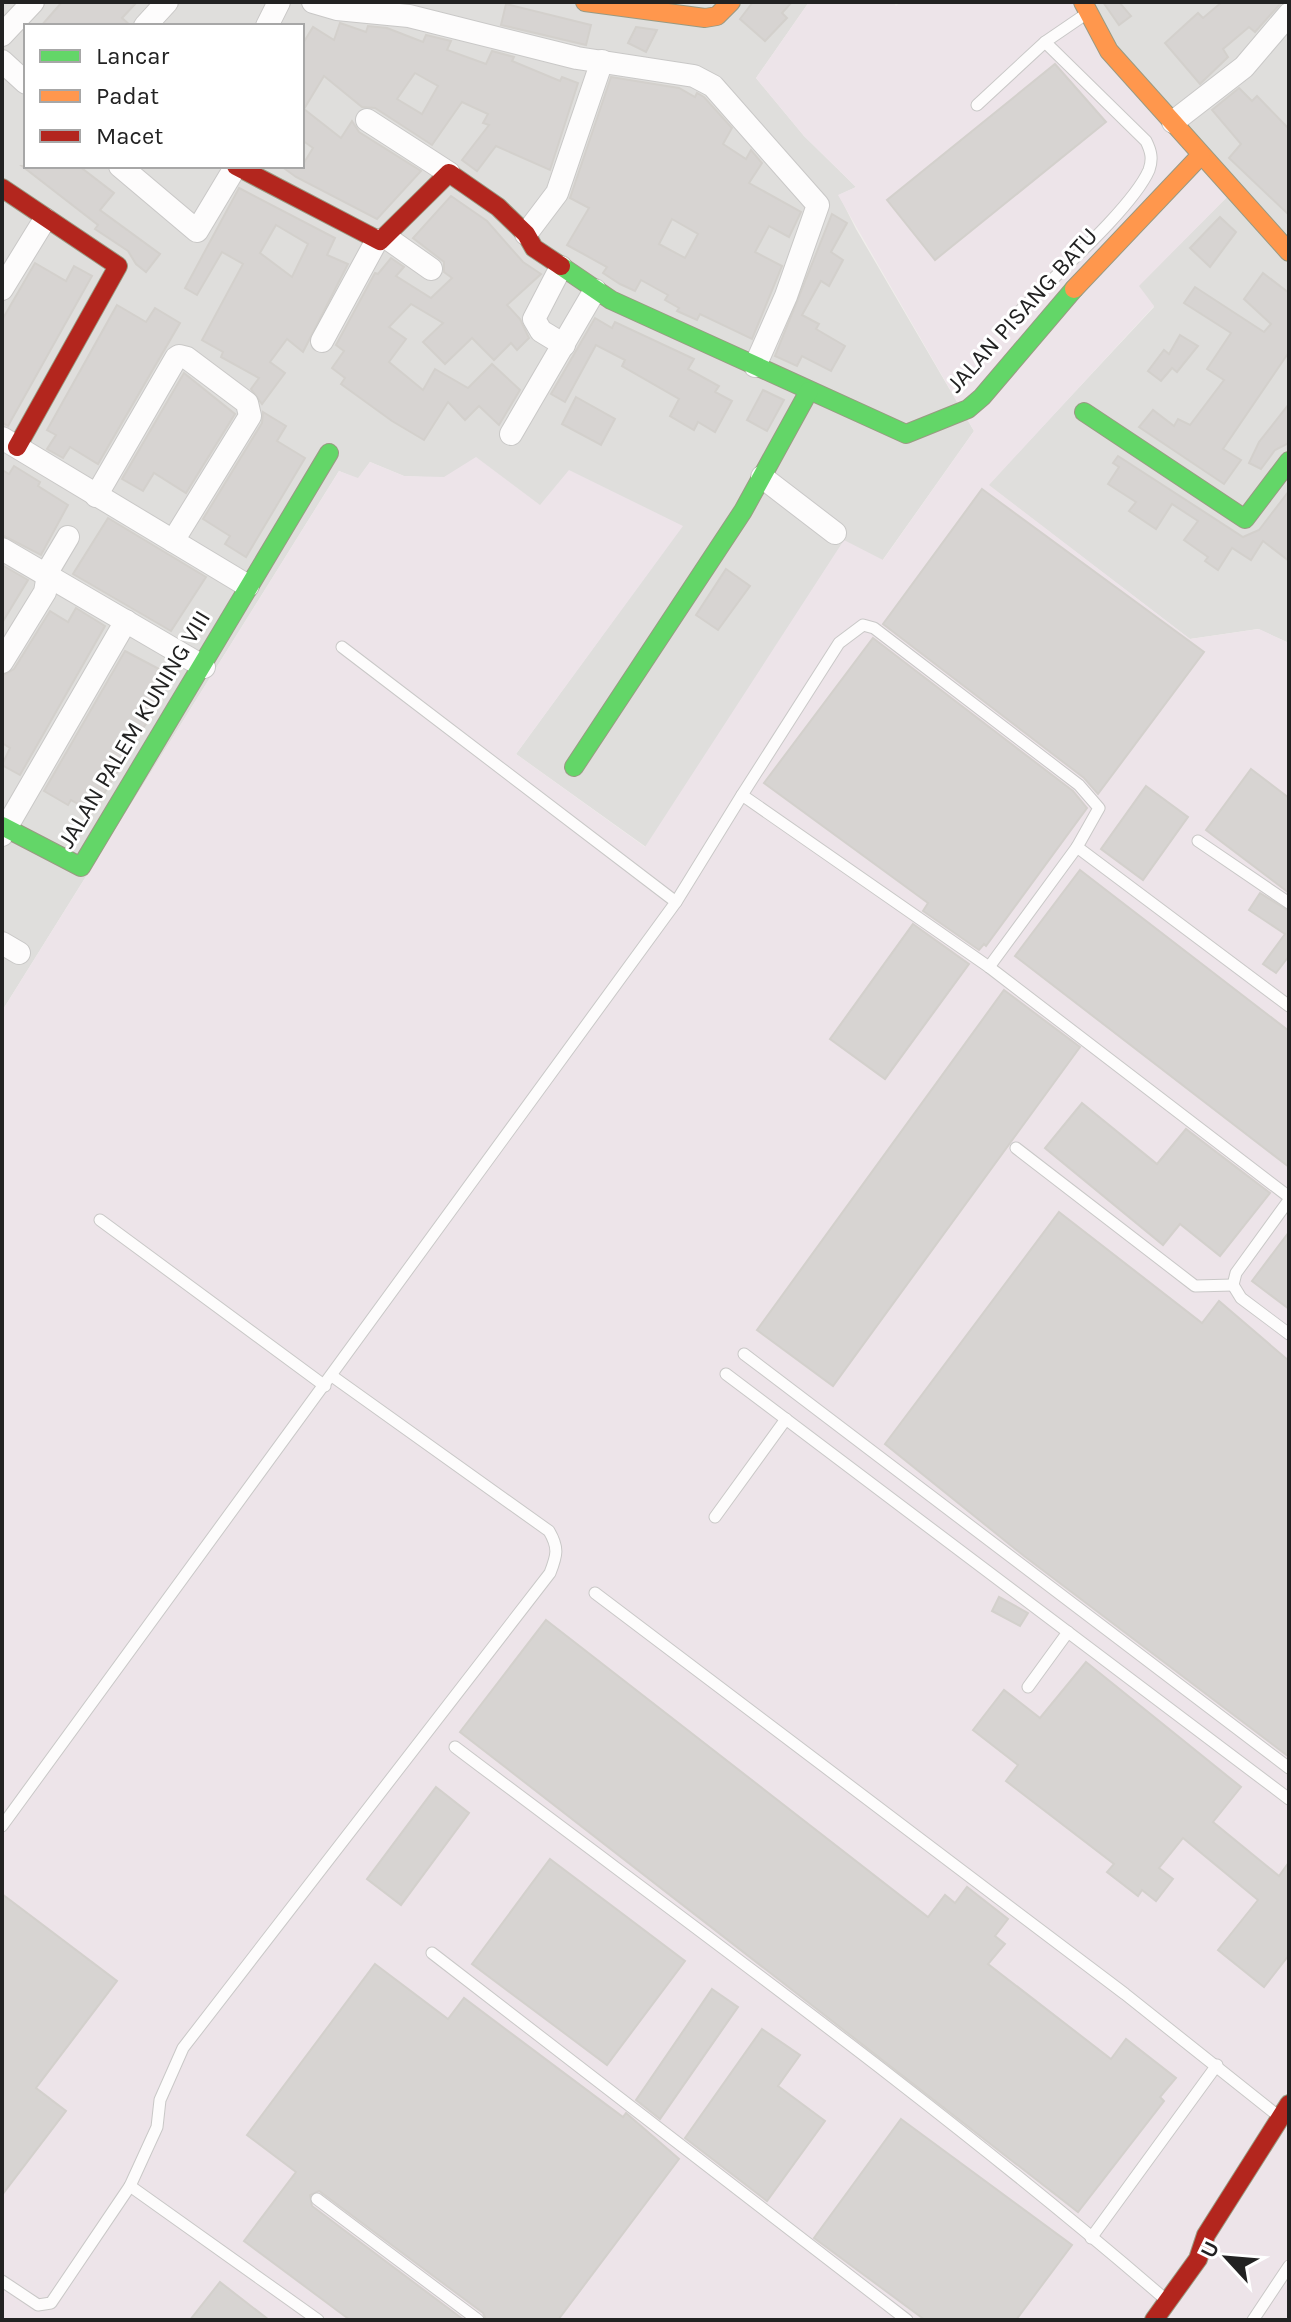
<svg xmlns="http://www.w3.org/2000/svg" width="1291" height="2322" font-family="Karla,sans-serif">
	<rect width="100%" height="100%" fill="#f0eeeb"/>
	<g fill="#dfdedc" fill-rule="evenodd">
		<path d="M2,2h807l-53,76 48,58 52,51 -17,8 17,34 118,202 -92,130 -38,-20 -198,306 -130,-93 166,-228 -142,-20 -64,-48 -32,20 -40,-2 -34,-14 -12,17 -19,-8 -337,540zM26,26h276v140h-276z"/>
		<polygon points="1075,2 1289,2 1289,643 1258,629 1190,639 988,485 1154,307 1138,286 1228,196"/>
	</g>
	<polygon fill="#ede4e9" points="809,2 893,2 896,6 901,2 1075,2 1228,196 1139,286 1154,306 989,485 1190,639 1259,629 1289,643 1289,2320 2,2320 2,1011 339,471 358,478 370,462 404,476 444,477 476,457 540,505 569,470 683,526 516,754 645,847 844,540 883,560 974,431 838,195 856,187 804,136 756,78"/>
	<g fill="#d7d4d2" stroke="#d3d0cc" stroke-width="2" fill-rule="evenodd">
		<polygon points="62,2 137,2 122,18 131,26 41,26"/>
		<polygon points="753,2 792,2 782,13 787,18 765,41 740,19"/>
		<polygon points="1103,2 1119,2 1131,16 1119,25"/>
		<polygon points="1222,2 1282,2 1255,32 1249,27 1223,49 1228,57 1200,84 1165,43 1198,13 1203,18"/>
		<polygon points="506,4 591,25 586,45 501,25"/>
		<path d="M340,23l26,9 2,-6 19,2 36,14 3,-7 25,6 -4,9 39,14 6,-13 22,6 -2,4 48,20 2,-4 16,6 -28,87 -54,-24 -19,25 -15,-11 27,-35 -6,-2 5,-9 -26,-12 -30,43 -57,-37 -13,-1 -38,-31 -20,33 37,29 11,-17 7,11 62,39 -44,48 -81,-42 -15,-11h21l11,-18 -11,-8v-95l11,-18 21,13zM415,73l23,13 -16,28 -25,-15z"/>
		<polygon points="636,27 657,30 646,52 628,43"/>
		<polygon points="1055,64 1106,122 935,260 887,200"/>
		<path d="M611,77l68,11 16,9 2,-4 7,4 28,31 -9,16 23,15 5,-9 11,13 -13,20 52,29 -12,25 -20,-11 -14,26 27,14 -30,73 -52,-25 -3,6 -20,-9 2,-3 -14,-8 3,-5 -27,-15 -6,11 -15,-7 -17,-11 4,-6 -40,-22 22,-37 -19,-10zM672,219l26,15 -13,24 -26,-14z"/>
		<polygon points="1239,88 1252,101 1257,96 1289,129 1289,215 1229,158 1241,144 1212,110"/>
		<polygon points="22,166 79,166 114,193 100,210 160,254 146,272 136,264 128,251 95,229 98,225"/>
		<path d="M239,188l96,50 -8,17 21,9 -45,88 -16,-13 -17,23 15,11 -23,31 -11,-15 8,-11 -38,-21 2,-5 -21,-12 41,-76 -21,-12 -25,43 -12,-7zM276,225l32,19 -16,33 -32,-24z"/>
		<polygon points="451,196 487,221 523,262 541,274 507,305 520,319 529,338 517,350 511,343 494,360 472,338 445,364 423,342 443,323 411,304 389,327 406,339 389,362 423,390 435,369 468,388 492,364 520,390 499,425 479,406 465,420 448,402 424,440 392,421 341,384 345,378 332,368 344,351 336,345 375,273 378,274 391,258 404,267 396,276 431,298 452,278 444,272 444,262 413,238"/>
		<polygon points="832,214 847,223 831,252 843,260 829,286 821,281 802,315 819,324 816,329 845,346 831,371 802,356 797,366 775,356"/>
		<polygon points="1220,217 1236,232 1210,267 1190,248"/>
		<polygon points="35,263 66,281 74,266 92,276 8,426 2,423 2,320"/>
		<polygon points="1263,273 1289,293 1289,352 1223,449 1241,460 1224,484 1139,427 1153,410 1174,426 1178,419 1190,425 1224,380 1207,369 1231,333 1184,303 1195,287 1264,332 1271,324 1244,299"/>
		<polygon points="117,305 146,322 155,308 180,323 98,464 70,447 63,458 47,449 56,435 47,430"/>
		<polygon points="595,318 612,328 615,322 694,359 688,369 719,386 715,392 732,401 715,432 698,422 694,430 670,416 679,399 622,366 625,360 596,345 565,402 551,394"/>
		<polygon points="1180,335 1198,346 1177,372 1172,368 1161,381 1148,371 1164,350 1169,354"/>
		<polygon points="184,373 235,414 186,493 154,473 143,491 122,479"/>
		<polygon points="763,390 784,400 767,431 747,420"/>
		<polygon points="576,397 615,419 601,445 562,424"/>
		<polygon points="1289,404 1289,443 1275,450 1261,469 1249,463 1259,442"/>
		<polygon points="263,412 286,426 277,441 305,458 246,557 225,544 230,536 203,519 262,423"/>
		<polygon points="1118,456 1243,537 1259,530 1289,491 1289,561 1263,541 1251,560 1232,548 1218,570 1205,561 1208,557 1184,540 1198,521 1172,504 1156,529 1129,511 1136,502 1108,484 1119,467 1113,463"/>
		<polygon points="14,466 40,482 38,486 68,505 41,555 2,535 2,470 9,474"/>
		<polygon points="982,489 1204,652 1098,794 1084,778 883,624"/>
		<polygon points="108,518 206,577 171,631 73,574"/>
		<polygon points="2,565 28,580 2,623"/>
		<polygon points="726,569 750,586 718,630 696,615"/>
		<polygon points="76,608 105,626 20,775 2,765 10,748 2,743 2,676 14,669 50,611 68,622"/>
		<polygon points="873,638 1073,791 1087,808 986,946 984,944 979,950 923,911 928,903 764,783"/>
		<polygon points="125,651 174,677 93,812 71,800 68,805 44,791"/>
		<polygon points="1251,769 1289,798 1289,893 1206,830"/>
		<polygon points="1146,786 1188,817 1143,880 1101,849"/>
		<polygon points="1080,870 1289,1031 1289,1167 1015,956"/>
		<polygon points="1260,893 1289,911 1289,956 1276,973 1263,964 1285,934 1249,910"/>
		<polygon points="913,924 969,964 885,1079 830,1039"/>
		<polygon points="1004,990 1080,1047 833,1386 757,1330"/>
		<polygon points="1082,1103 1157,1164 1186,1129 1270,1193 1220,1256 1180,1224 1163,1245 1045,1148"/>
		<polygon points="1059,1212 1202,1323 1219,1301 1289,1361 1289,1757 1024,1556 885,1444"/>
		<polygon points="1289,1232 1289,1309 1252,1281"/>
		<polygon points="999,1597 1028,1613 1020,1626 992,1611"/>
		<polygon points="546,1620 928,1917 945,1895 955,1903 967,1887 1008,1919 995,1936 1005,1944 988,1964 1111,2059 1126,2039 1176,2078 1160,2097 1164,2101 1078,2212 460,1732"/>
		<polygon points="1086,1662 1241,1787 1213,1822 1279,1876 1289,1862 1289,1955 1264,1987 1218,1950 1258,1900 1183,1838 1159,1868 1173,1879 1156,1901 1142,1890 1138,1896 1107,1872 1114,1864 1006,1781 1018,1765 973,1730 1004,1690 1040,1718"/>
		<polygon points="436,1787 469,1813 401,1905 367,1879"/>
		<polygon points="550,1859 685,1961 607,2065 472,1964"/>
		<polygon points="2,1894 117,1981 36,2088 66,2111 2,2195"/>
		<polygon points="375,1964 448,2019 464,1998 623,2117 626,2113 679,2159 558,2320 486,2320 483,2313 319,2191 310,2195 312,2206 464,2320 350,2320 244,2241 296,2172 247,2135"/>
		<polygon points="712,1989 738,2007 660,2119 636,2100"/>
		<polygon points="762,2029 800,2055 778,2086 825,2121 767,2201 685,2138"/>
		<polygon points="901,2119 1072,2245 1016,2320 925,2320 814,2238"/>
		<polygon points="220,2282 269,2320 190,2320"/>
	</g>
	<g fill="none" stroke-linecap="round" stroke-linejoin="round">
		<g stroke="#c9c8c7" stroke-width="13">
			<g id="lane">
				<polyline points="977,105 1045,42 1086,14"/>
				<path d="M1019,312c32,-33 113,-103 130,-142 4,-11 2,-19 -3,-29l-101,-99"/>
				<polyline points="742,795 839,643 863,625 874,628 1079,785 1099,808 1077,847 989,967"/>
				<polyline points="1198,841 1289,903"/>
				<polyline points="1077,847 1289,1006"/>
				<polyline points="676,902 742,795 989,967 1289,1197"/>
				<polyline points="1016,1148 1195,1286 1233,1285"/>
				<polyline points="1289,1200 1236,1273 1233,1285 1241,1298 1289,1334"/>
				<polyline points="100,1220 325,1386"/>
				<polyline points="744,1354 1289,1768"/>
				<polyline points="726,1374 1289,1799"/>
				<polyline points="715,1517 786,1419"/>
				<polyline points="595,1593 1125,1994 1277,2115"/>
				<polyline points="1028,1687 1068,1632"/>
				<path d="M455,1747c239,181 483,356 710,552"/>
				<polyline points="2,1826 676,902 342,647"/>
				<polyline points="432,1953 907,2320"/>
				<path d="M130,2186l27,-59 3,-27 23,-52 367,-475c7,-18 9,-25 -1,-42l-217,-155"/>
				<polyline points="317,2199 478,2320"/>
				<polyline points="1091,2238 1217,2065"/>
				<polyline points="2,2281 38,2305 51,2303 130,2186 318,2320"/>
				<polyline points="1253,2320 1289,2266"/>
			</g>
		</g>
		<g stroke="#c9c8c7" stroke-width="24">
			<g id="street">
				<polyline points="313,2 337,9 409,16 577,58 694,76 713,86 818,205 786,296 755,366"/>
				<polyline points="145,26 167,2"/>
				<polyline points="267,26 279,2"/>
				<polyline points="2,35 33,2"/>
				<polyline points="2,61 26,83"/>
				<polyline points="367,120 449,173"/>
				<polyline points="1173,122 1244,67 1289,14"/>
				<polyline points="120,166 197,231 236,166"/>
				<polyline points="526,234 557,193 602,61"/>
				<polyline points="387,238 431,269"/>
				<polyline points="561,267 534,319 541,331 564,345"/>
				<polyline points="2,289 45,219"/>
				<polyline points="322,341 377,240"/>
				<polyline points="511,434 595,290"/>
				<polyline points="2,438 248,586"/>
				<polyline points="762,477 835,533"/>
				<polyline points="96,496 176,358 179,356 187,358 247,403 250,416 173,541"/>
				<polyline points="2,549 204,667"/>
				<polyline points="2,662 45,592 49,569 68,537"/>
				<polyline points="2,835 126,621"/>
				<polyline points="2,943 19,953"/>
			</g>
		</g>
		<g stroke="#999a82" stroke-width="20">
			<g id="fast">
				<polyline points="561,266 611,300 906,434 968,409 982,397 1074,289"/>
				<polyline points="1084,412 1245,519 1289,461"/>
				<polyline points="574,767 743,511 809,391"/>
				<polyline points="2,826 81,867 329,453"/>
			</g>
		</g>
		<g stroke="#999a82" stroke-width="20">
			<g id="slow">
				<polyline points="585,2 705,18 717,16 731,2"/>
				<polyline points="1083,2 1109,51 1289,252"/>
				<polyline points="1074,289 1201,155"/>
			</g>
		</g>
		<g stroke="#999a82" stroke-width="20">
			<g id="jam">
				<polyline points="236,166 380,241 449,173 498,207 526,234 534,248 561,266"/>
				<polyline points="2,188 118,266 17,447"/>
				<polyline points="1154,2320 1198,2259 1206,2235 1289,2104"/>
			</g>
		</g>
		<use href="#lane" stroke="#fdfcfc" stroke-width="11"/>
		<use href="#street" stroke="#fdfcfc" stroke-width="22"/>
		<use href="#fast" stroke="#63d668" stroke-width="18"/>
		<use href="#slow" stroke="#ff974d" stroke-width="18"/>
		<use href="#jam" stroke="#b3261e" stroke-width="18"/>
	</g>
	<g text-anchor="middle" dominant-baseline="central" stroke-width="6" stroke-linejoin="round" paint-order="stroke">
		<g font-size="24" fill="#222" stroke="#fff">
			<text transform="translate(1022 310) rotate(-48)">JALAN PISANG BATU</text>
			<text transform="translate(134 729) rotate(-59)">JALAN PALEM KUNING VIII</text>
		</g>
	</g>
	<rect width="1291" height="2322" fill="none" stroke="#222222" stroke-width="8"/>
	<rect x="24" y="24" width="280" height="144" fill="#ffffff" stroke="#a7a7a7" stroke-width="2"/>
	<rect x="40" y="50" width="40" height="12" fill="#63d668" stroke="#a7a7a7" stroke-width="2"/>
	<text x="96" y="64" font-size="24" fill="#222222">Lancar</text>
	<rect x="40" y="90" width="40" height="12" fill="#ff974d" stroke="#a7a7a7" stroke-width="2"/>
	<text x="96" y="104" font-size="24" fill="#222222">Padat</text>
	<rect x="40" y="130" width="40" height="12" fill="#b3261e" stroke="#a7a7a7" stroke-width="2"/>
	<text x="96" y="144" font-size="24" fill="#222222">Macet</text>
	<g transform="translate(1227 2258) rotate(296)" stroke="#ffffff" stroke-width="6" paint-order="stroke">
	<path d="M0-6L14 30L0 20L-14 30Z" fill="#222222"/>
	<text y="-12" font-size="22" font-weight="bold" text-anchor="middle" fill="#222222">U</text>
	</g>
</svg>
